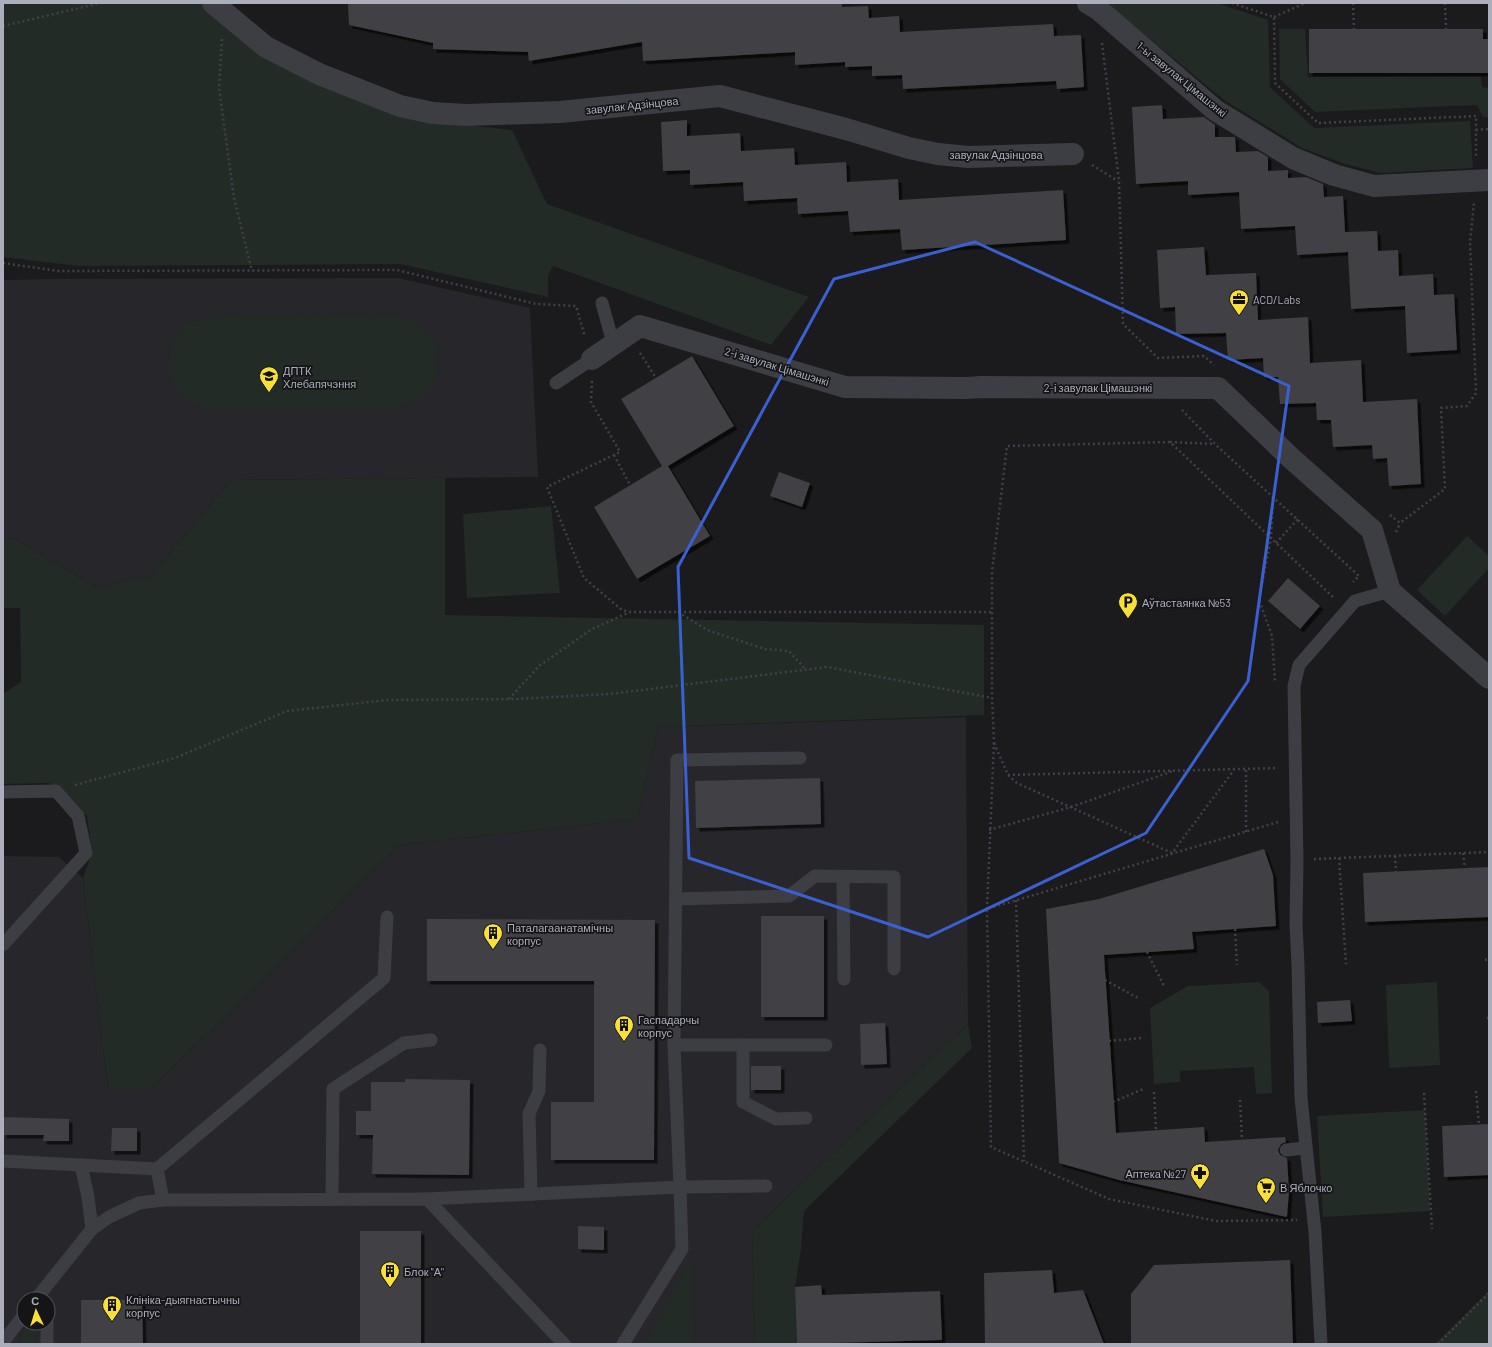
<svg xmlns="http://www.w3.org/2000/svg" width="1492" height="1347" font-family="Barlow,sans-serif">
	<defs>
		<filter id="shadow"><feDropShadow dx="3.5" dy="3.5" stdDeviation="0" flood-color="#0009"/></filter>
	</defs>
	<rect width="100%" height="100%" fill="#1b1a1c"/>
	<g fill="#27262a" fill-rule="evenodd">
		<polygon points="398,278 530,308 538,477 231,480 151,576 96,587 15,539 3,538 3,280 51,279"/>
		<path d="M966,717l2,307 -216,207 3,113h-752v-488l56,1 24,21 25,211h43l248,-244 238,-26 21,-92zM24,1299h24v24h-24z"/>
	</g>
	<g fill="#222b25">
		<polygon points="3,3 201,3 257,48 456,124 512,130 547,204 809,297 771,345 553,266 548,276 548,297 400,264 78,266 3,257"/>
		<polygon points="1110,3 1217,3 1268,20 1270,87 1314,128 1470,121 1473,168 1381,173 1345,164 1302,148 1224,100 1111,7"/>
		<polygon points="1279,29 1305,29 1308,77 1481,76 1482,87 1489,88 1489,117 1483,117 1477,105 1315,112 1280,79"/>
		<polygon points="398,316 418,323 436,343 438,365 433,386 417,402 395,408 204,408 182,397 170,379 169,362 171,346 187,323 214,317"/>
		<polygon points="445,478 445,615 984,625 984,715 658,727 637,819 399,845 151,1089 108,1089 83,878 92,853 87,816 49,783 3,784 3,694 21,682 20,608 3,608 3,538 15,539 96,587 151,576 231,480"/>
		<polygon points="551,506 560,593 467,598 463,514"/>
		<polygon points="1467,536 1489,556 1489,568 1445,616 1417,590"/>
		<polygon points="1259,982 1269,991 1272,1093 1256,1094 1254,1067 1180,1071 1180,1082 1154,1084 1150,1008 1188,986"/>
		<polygon points="1437,982 1440,1065 1389,1068 1386,985"/>
		<polygon points="968,1024 972,1048 804,1211 801,1249 795,1287 797,1344 755,1344 752,1231"/>
		<polygon points="1425,1110 1430,1211 1323,1217 1317,1116"/>
		<polygon points="692,1258 694,1344 645,1344"/>
		<polygon points="1489,1291 1489,1344 1435,1344"/>
		<polygon points="32,1328 35,1331 36,1344 21,1344 20,1336 24,1331"/>
	</g>
	<g fill="#403f44" filter="url(#shadow)">
		<polygon points="348,3 842,3 842,7 868,6 869,18 899,16 900,32 1053,24 1054,36 1081,35 1084,87 1057,89 1056,81 903,89 902,75 872,76 872,66 845,67 845,62 795,65 795,52 643,61 642,42 529,61 528,52 433,49 433,43 349,25"/>
		<polygon points="1309,29 1483,29 1483,39 1489,39 1489,73 1309,73"/>
		<polygon points="1162,105 1163,119 1204,117 1215,125 1215,137 1235,137 1236,152 1258,151 1268,157 1268,171 1288,170 1288,178 1306,177 1323,184 1324,197 1343,196 1345,232 1377,231 1378,251 1398,250 1399,276 1433,274 1434,295 1454,294 1457,350 1407,353 1405,306 1351,309 1348,252 1297,255 1295,226 1241,229 1239,192 1188,195 1188,181 1136,184 1132,107"/>
		<polygon points="687,120 687,136 740,133 741,151 794,148 795,165 846,162 847,182 898,179 899,200 1063,190 1066,240 902,250 900,229 850,232 848,211 798,214 797,198 744,201 743,182 690,185 690,170 663,171 661,122"/>
		<polygon points="1204,247 1206,275 1256,273 1258,320 1308,317 1310,363 1361,360 1363,402 1417,399 1421,484 1389,486 1387,458 1373,459 1372,445 1333,447 1331,420 1317,420 1316,403 1280,404 1278,377 1264,377 1263,358 1228,360 1226,333 1176,334 1175,307 1160,308 1157,250"/>
		<polygon points="692,356 734,426 668,466 710,536 637,579 594,507 662,466 621,399"/>
		<polygon points="779,472 810,483 802,507 770,496"/>
		<polygon points="1288,578 1320,606 1300,629 1268,601"/>
		<polygon points="820,778 821,824 696,828 695,781"/>
		<polygon points="1264,849 1273,875 1276,926 1192,932 1194,949 1104,955 1116,1133 1204,1127 1205,1142 1285,1137 1286,1142 1281,1144 1278,1150 1280,1155 1287,1158 1289,1191 1287,1217 1119,1180 1059,1163 1046,909 1099,899"/>
		<polygon points="1489,867 1489,917 1365,922 1363,873"/>
		<rect x="761" y="916" width="63" height="101"/>
		<polygon points="427,919 655,920 654,1160 551,1160 551,1102 594,1102 594,981 427,981"/>
		<polygon points="1350,1000 1352,1021 1318,1023 1317,1002"/>
		<polygon points="885,1023 887,1064 861,1065 860,1024"/>
		<rect x="751" y="1066" width="30" height="24"/>
		<polygon points="405,1079 470,1080 469,1175 372,1174 373,1135 356,1135 356,1111 371,1111 371,1082 405,1082"/>
		<polygon points="3,1117 69,1119 69,1141 43,1141 44,1135 3,1135"/>
		<polygon points="1489,1124 1489,1175 1444,1177 1442,1126"/>
		<polygon points="112,1128 137,1128 137,1151 111,1151"/>
		<polygon points="578,1226 604,1227 604,1250 578,1249"/>
		<rect x="360" y="1231" width="61" height="113"/>
		<polygon points="1290,1260 1293,1344 1131,1344 1131,1294 1154,1265"/>
		<polygon points="1052,1270 1054,1293 1083,1290 1104,1344 985,1344 984,1273"/>
		<polygon points="821,1285 822,1295 940,1291 942,1340 797,1344 795,1287"/>
		<polygon points="81,1300 142,1300 143,1344 81,1344"/>
	</g>
	<g fill="none" stroke-linecap="round" stroke-linejoin="round">
		<g stroke="#414149" stroke-width="2.5" stroke-dasharray="2 3" stroke-linecap="butt">
			<polyline points="1232,3 1274,17 1275,83 1318,123 1476,116 1476,158"/>
			<polyline points="1353,3 1354,29"/>
			<polyline points="1445,3 1446,29"/>
			<polyline points="625,16 633,15 632,3"/>
			<polyline points="1274,17 1305,3"/>
			<polyline points="3,26 101,3"/>
			<polyline points="222,39 219,88 234,198 252,271"/>
			<polyline points="1102,43 1119,181 1123,324 1158,358 1204,356 1214,365"/>
			<polyline points="1476,130 1489,129"/>
			<polyline points="1092,165 1118,181"/>
			<polyline points="3,263 58,271 397,270 536,304 576,306 585,337"/>
			<polyline points="640,353 656,378"/>
			<polyline points="592,381 591,402 620,452 547,487 584,578 622,610 630,612 991,612"/>
			<polyline points="1182,410 1216,445 1359,576 1353,582"/>
			<polyline points="1170,442 1215,444"/>
			<polyline points="614,455 630,485"/>
			<polyline points="1273,497 1271,538 1259,600 1272,636 1275,682"/>
			<polyline points="1390,515 1400,523 1445,489 1441,408 1467,406 1476,393 1470,242 1474,203"/>
			<polyline points="1396,532 1400,523"/>
			<polyline points="1276,543 1298,519"/>
			<polyline points="678,612 707,630 765,649 789,651 805,669"/>
			<polyline points="509,699 539,666 592,629 630,612"/>
			<polyline points="994,743 1008,775 1017,783 1172,853 1234,770"/>
			<polyline points="1008,775 1278,768"/>
			<polyline points="75,785 175,758 287,711 387,700 516,699 610,694 827,667 992,698"/>
			<polyline points="1278,822 987,909 991,1147 1109,1199 1216,1221 1297,1220"/>
			<polyline points="989,830 1071,807 1173,771"/>
			<polyline points="1246,832 1246,769"/>
			<polyline points="1463,853 1465,868"/>
			<polyline points="1395,856 1396,872"/>
			<polyline points="1339,858 1346,964"/>
			<polyline points="1314,859 1489,852"/>
			<polyline points="1016,900 1024,1161"/>
			<polyline points="987,909 994,742 992,698 992,572 1007,446 1170,442 1334,598"/>
			<polyline points="1235,929 1237,965"/>
			<polyline points="1147,952 1164,986"/>
			<polyline points="1485,960 1489,959"/>
			<polyline points="1105,980 1140,999"/>
			<polyline points="1487,1018 1489,1018"/>
			<polyline points="1109,1041 1142,1038"/>
			<polyline points="1476,1091 1479,1124"/>
			<polyline points="1154,1092 1156,1130"/>
			<polyline points="1424,1093 1432,1229"/>
			<polyline points="1240,1100 1242,1140"/>
			<polyline points="1113,1102 1143,1089"/>
			<polyline points="1438,1344 1489,1293"/>
		</g>
		<g stroke="#3d3d44" stroke-width="13">
			<polyline points="602,303 613,343"/>
			<polyline points="556,383 592,359"/>
			<polyline points="3,792 56,791 78,816 86,853 3,945"/>
			<polyline points="843,877 844,979"/>
			<polyline points="676,899 789,896 815,876 894,877 894,969"/>
			<polyline points="674,1045 826,1045"/>
			<polyline points="743,1045 743,1102 776,1119 806,1118"/>
			<polyline points="1286,1150 1305,1148"/>
			<polyline points="3,1161 157,1169 163,1200"/>
			<polyline points="81,1165 88,1197 92,1229"/>
			<polyline points="157,1169 384,978 387,917"/>
			<polyline points="531,1194 529,1114 539,1091 540,1050"/>
			<polyline points="332,1199 333,1089 404,1043 431,1040"/>
			<polyline points="427,1199 680,1187 674,1045 677,760 800,758"/>
			<polyline points="36,1299 92,1229 109,1217 139,1203 163,1200 427,1199 564,1344"/>
			<polyline points="47,1323 47,1344"/>
			<polyline points="3,1342 24,1315"/>
			<polyline points="623,1344 682,1249 680,1187 766,1186"/>
			<polyline points="1321,1344 1315,1232 1301,1098 1298,965 1296,924 1297,860 1294,686 1299,665 1355,601 1390,591"/>
		</g>
		<g stroke="#3d3d44" stroke-width="22">
			<polyline points="213,3 266,47 319,74 400,106 433,113 466,115 560,112 720,96 846,129 909,148 938,154 968,157 1073,154"/>
			<polyline points="1088,3 1098,9 1215,110 1293,158 1334,175 1374,186 1489,180"/>
			<polyline points="592,359 640,326 845,387 966,388 981,387 1218,388 1292,459 1372,530 1390,591 1489,678"/>
		</g>
	</g>
	<path fill="none" stroke="#3a61d2" stroke-width="3" stroke-linejoin="round" d="M975,242l314,144 -41,295 -102,152 -218,104 -239,-79 -11,-291 156,-288z"/>
	<defs>
		<g id="office-pin" transform="scale(1)"><path d="M0 17L-7.5 6A9.5 9.5 0 1 1 7.5 6Z" fill="#f8e037" stroke="#151518"/><path d="M-6-3h4V-5.5h4V-3h4V5H-6ZM-1-4.5V-3h2v-1.5ZM-6 0V1H6V0Z" fill="#111"/></g>
		<g id="university-pin" transform="scale(1)"><path d="M0 17L-7.5 6A9.5 9.5 0 1 1 7.5 6Z" fill="#f8e037" stroke="#151518"/><path d="M0-5L7-2L0 1L-7-2ZM-4 1L0 2.5L4 1V4Q0 6-4 4Z" fill="#111"/></g>
		<g id="parking-pin" transform="scale(1)"><path d="M0 17L-7.5 6A9.5 9.5 0 1 1 7.5 6Z" fill="#f8e037" stroke="#151518"/><path d="M-3.5-5.5H1a3.5 3.5 0 0 1 0 7H-1V5.5H-3.5ZM-1-3.4V-.6H.8a1.4 1.4 0 0 0 0-2.8Z" fill="#111"/></g>
		<g id="building-pin" transform="scale(1)"><path d="M0 17L-7.5 6A9.5 9.5 0 1 1 7.5 6Z" fill="#f8e037" stroke="#151518"/><path d="M-4-6H4V6H1V3H-1V6H-4ZM-2.5-4.3h1.7v1.8h-1.7ZM.8-4.3h1.7v1.8H.8ZM-2.5-1h1.7V.8h-1.7ZM.8-1h1.7V.8H.8Z" fill="#111"/></g>
		<g id="pharmacy-pin" transform="scale(1)"><path d="M0 17L-7.5 6A9.5 9.5 0 1 1 7.5 6Z" fill="#f8e037" stroke="#151518"/><path d="M-2-6h4v4h4v4h-4v4h-4v-4h-4v-4h4Z" fill="#111"/></g>
		<g id="supermarket-pin" transform="scale(1)"><path d="M0 17L-7.5 6A9.5 9.5 0 1 1 7.5 6Z" fill="#f8e037" stroke="#151518"/><path d="M-6-5.5h2.5l.6 2H6L4.5 2H-2.5L-4.4-4H-6ZM-1.5 3.2a1.3 1.3 0 1 0 .1 0ZM3 3.2a1.3 1.3 0 1 0 .1 0Z" fill="#111"/></g>
	</defs>
	<g fill-rule="evenodd">
		<use href="#office-pin" x="1239" y="299"/>
		<use href="#university-pin" x="269" y="376"/>
		<use href="#parking-pin" x="1128" y="602"/>
		<use href="#building-pin" x="493" y="933"/>
		<use href="#building-pin" x="624" y="1025"/>
		<use href="#pharmacy-pin" x="1200" y="1173"/>
		<use href="#supermarket-pin" x="1266" y="1187"/>
		<use href="#building-pin" x="390" y="1271"/>
		<use href="#building-pin" x="112" y="1305"/>
	</g>
	<g text-anchor="middle" dominant-baseline="central" stroke-width="3.5" stroke-linejoin="round" paint-order="stroke">
		<g font-size="11" fill="#acaebc" stroke="#151518">
			<text transform="translate(1182 79) rotate(39)">1-ы завулак Цімашэнкі</text>
			<text transform="translate(632 105) rotate(-6)">завулак Адзінцова</text>
			<text x="996" y="154">завулак Адзінцова</text>
			<text transform="translate(777 366) rotate(17)">2-і завулак Цімашэнкі</text>
			<text x="1098" y="387">2-і завулак Цімашэнкі</text>
		</g>
		<g font-size="11" fill="#acaebc" stroke="#151518" text-anchor="start">
			<text x="1253" y="299">ACD/Labs</text>
			<text x="283" y="370">ДПТК<tspan x="283" dy="13">Хлебапячэння</tspan></text>
			<text x="1142" y="602">Аўтастаянка №53</text>
			<text x="507" y="927">Паталагаанатамічны<tspan x="507" dy="13">корпус</tspan></text>
			<text x="638" y="1019">Гаспадарчы<tspan x="638" dy="13">корпус</tspan></text>
			<text x="1186" y="1173" text-anchor="end">Аптека №27</text>
			<text x="1280" y="1187">В Яблочко</text>
			<text x="404" y="1271">Блок "А"</text>
			<text x="126" y="1299">Клініка-дыягнастычны<tspan x="126" dy="13">корпус</tspan></text>
		</g>
	</g>
	<rect width="1492" height="1347" fill="none" stroke="#acaebc" stroke-width="8"/>
	<g transform="translate(36 1311) rotate(356)"><circle r="19" fill="#151518" stroke="#51525a"/>
	<path d="M0-3L7 15L0 10L-7 15Z" fill="#f8e037"/>
	<text y="-6" font-size="11" font-weight="bold" text-anchor="middle" fill="#acaebc">С</text>
	</g>
</svg>
